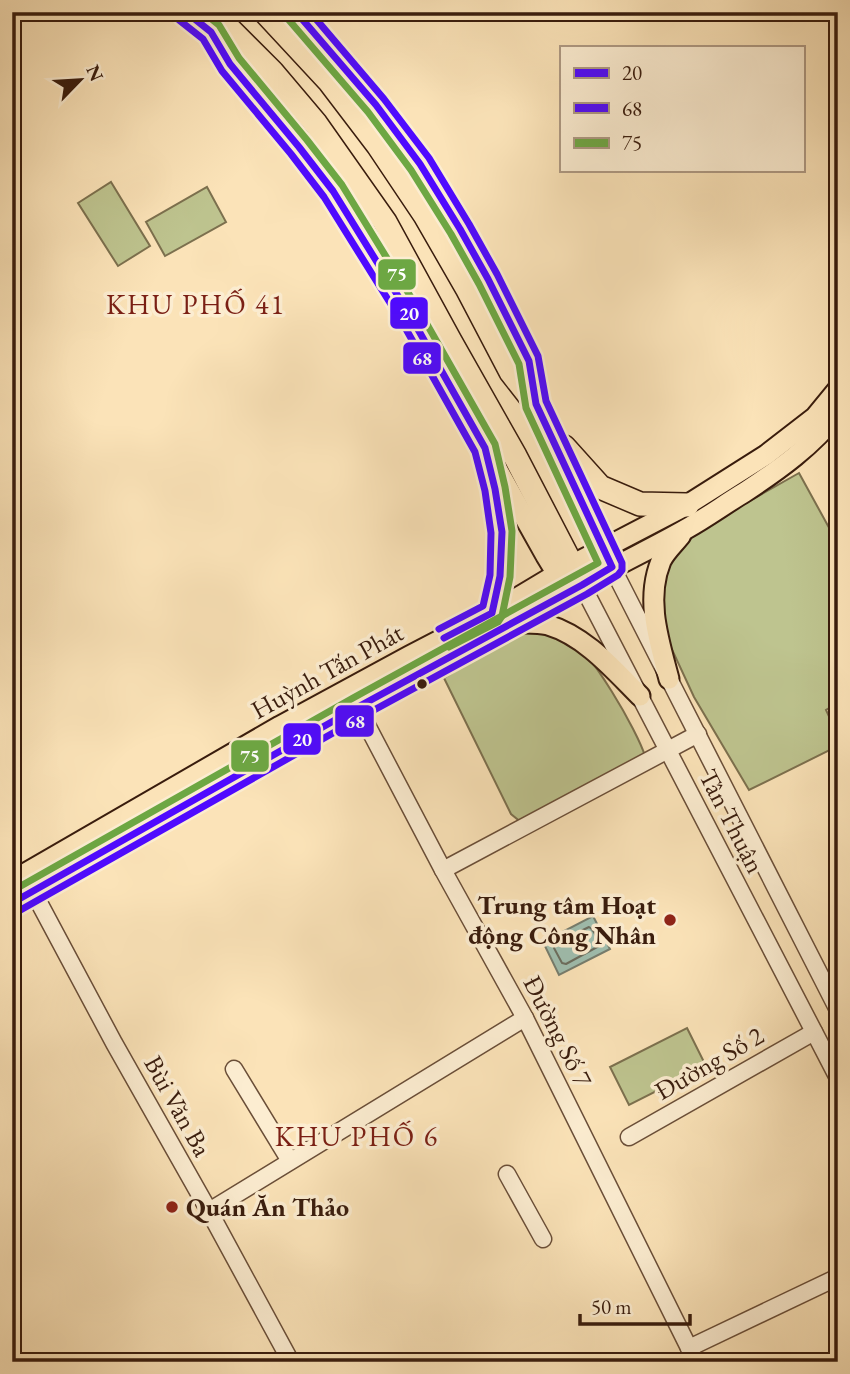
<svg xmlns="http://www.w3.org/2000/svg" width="850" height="1374" font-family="'EB Garamond',serif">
	<rect width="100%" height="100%" fill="#fbe3b8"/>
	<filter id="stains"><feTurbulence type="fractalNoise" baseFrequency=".00286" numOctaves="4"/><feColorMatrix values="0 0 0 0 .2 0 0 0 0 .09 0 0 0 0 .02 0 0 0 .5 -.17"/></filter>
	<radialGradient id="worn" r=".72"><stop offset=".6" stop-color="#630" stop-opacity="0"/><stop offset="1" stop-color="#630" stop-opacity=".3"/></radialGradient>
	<g fill="#bec48f" stroke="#7c704e" stroke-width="2">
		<polygon points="111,182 150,246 118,266 78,203"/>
		<polygon points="207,187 226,222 165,256 146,222"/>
		<polygon points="799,473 838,544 838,703 826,710 838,736 838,746 749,790 694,697 668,641 662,604 664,572 670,557 693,533"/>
		<path d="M524,628c11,2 33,4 43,9 22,10 71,95 78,119l-123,67 -11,-9 -67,-136z"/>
		<polygon points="687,1028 706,1066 629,1105 610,1067"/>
	</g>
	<polygon fill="#9fbeaf" stroke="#767d6e" stroke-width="2" points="593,916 610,949 559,975 543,942"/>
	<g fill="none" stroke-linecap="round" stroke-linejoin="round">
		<path stroke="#6c6d5e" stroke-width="2" d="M589,927c5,3 10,14 10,19l-33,18 -4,-1 -8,-15v-4z"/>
		<g stroke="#6a4e38" stroke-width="19">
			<g id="minor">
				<polyline points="612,567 838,1010"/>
				<polyline points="582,585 838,1078"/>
				<polyline points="348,689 443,870 525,1018 696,1362"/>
				<polyline points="443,870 698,734"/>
				<polyline points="28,882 114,1043 209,1211 291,1362"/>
				<polyline points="234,1069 290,1161"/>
				<polyline points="629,1137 814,1032"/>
				<polyline points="507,1174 543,1239"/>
				<polyline points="209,1211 525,1018"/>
				<polyline points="689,1348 838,1277"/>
			</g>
		</g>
		<g stroke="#391c0d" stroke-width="23">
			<g id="major">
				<polyline points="186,12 211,32 230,64 299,147 333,191 411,317 468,418"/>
				<polyline points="296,12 376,105 439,194 488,279 529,361 536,404"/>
				<polyline points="495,465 546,556 557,574"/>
				<path d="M514,623c11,0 24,-1 34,2 37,11 65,44 92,71"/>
				<path d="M669,679c-10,-38 -24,-79 -8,-118 4,-9 14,-18 20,-26"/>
				<polyline points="12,881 280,726 409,656 492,613 572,565 687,505 766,455 815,417 838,389"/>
				<path d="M12,903l346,-196 224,-122c34,-20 69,-36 104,-56 20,-11 39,-25 59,-37 35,-23 67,-46 93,-79"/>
			</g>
		</g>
		<g stroke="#391c0d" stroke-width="26">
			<g id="highway">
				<polyline points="212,12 272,72 316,124 385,222 450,341 515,456 582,585"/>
				<polyline points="265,12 330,82 378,145 425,215 467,288 511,372 536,404 612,567"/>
				<polyline points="313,32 319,69"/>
				<polyline points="411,317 447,340"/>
				<path d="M466,391c15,46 34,93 36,142 0,27 -5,54 -10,80"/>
				<polyline points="564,447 600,487 640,504 687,505"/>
			</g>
		</g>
		<use href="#minor" stroke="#fcedd1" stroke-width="16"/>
		<use href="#major" stroke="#fbe3b8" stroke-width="19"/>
		<use href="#highway" stroke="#fbe3b8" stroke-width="23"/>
		<g stroke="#fcedd1" stroke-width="12">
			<g id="bus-1">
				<polyline points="186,12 211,32 230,64 299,147 333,191 411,317 485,448 495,489 502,532 500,576 492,613 444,638"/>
				<polyline points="12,903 358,707 582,585 612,567 536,404 529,361 488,279 460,229 420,164 376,105 296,12"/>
			</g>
		</g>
		<g stroke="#fcedd1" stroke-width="12">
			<g id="bus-2">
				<polyline points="179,20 203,39 222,71 291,154 324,197 402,322 475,452 485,491 491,533 490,575 483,606 439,629"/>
				<polyline points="17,912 363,716 587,594 618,575 622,570 622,563 546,401 538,356 497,274 469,224 429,158 384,99 310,12"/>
			</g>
		</g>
		<g stroke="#fcedd1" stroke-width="12">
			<g id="bus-3">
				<polyline points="203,12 219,25 239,58 307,140 342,185 420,312 495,444 505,487 512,531 510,577 502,616 498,622 449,647"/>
				<polyline points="12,891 353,698 598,563 526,408 519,364 479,284 451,234 411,170 368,112 288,19"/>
			</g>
		</g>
		<use href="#bus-1" stroke="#4f0aff" stroke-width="7"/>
		<use href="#bus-2" stroke="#4f0aff" stroke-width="7"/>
		<use href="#bus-3" stroke="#6da743" stroke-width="7"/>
	</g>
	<circle fill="#391c0d" stroke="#fcedd1" stroke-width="2.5" cx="422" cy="684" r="6"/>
	<g fill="#8f2418" stroke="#fcedd1" stroke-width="2.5">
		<circle cx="670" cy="920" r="7"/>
		<circle cx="172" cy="1207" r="7"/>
	</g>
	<g text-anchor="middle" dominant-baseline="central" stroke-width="7" stroke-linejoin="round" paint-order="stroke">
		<g font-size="26" fill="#391c0d" stroke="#fcedd1">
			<text transform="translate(327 671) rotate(-29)">Huỳnh Tấn Phát</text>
			<text transform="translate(732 821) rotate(63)">Tân Thuận</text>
			<text transform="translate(558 1031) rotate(63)">Đường Số 7</text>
			<text transform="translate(709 1063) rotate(-30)">Đường Số 2</text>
			<text transform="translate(178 1106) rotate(61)">Bùi Văn Ba</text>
		</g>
		<g font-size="26" font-weight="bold" fill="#391c0d" stroke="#fcedd1" text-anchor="end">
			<text x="656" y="905">Trung tâm Hoạt<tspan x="656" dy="30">động Công Nhân</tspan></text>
			<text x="186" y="1207" text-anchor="start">Quán Ăn Thảo</text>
		</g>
		<g font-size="28" letter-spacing="2" fill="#7a1f14" stroke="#fcedd1">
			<text x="196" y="304">KHU PHỐ 41</text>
			<text x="357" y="1136">KHU PHỐ 6</text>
		</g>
	</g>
	<g stroke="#fcedd1" stroke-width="2.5">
		<rect x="377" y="258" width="40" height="33" rx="7" fill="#6da743"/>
		<rect x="389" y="296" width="40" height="34" rx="7" fill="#4f0aff"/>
		<rect x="402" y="341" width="40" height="34" rx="7" fill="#4f0aff"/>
		<rect x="334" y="704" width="41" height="34" rx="7" fill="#4f0aff"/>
		<rect x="282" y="722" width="40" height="34" rx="7" fill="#4f0aff"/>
		<rect x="230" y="739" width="40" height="34" rx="7" fill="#6da743"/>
	</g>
	<g font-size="19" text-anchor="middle" font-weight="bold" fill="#fff">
		<text x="397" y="281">75</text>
		<text x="409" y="320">20</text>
		<text x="422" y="365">68</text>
		<text x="355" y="728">68</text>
		<text x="302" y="746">20</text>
		<text x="250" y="763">75</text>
	</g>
	<rect width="850" height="1374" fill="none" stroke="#fbe3b8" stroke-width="42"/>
	<rect x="14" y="14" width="822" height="1346" fill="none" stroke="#391c0d" stroke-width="3.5"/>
	<rect x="21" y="21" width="808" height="1332" fill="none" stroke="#391c0d" stroke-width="2"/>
	<rect x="560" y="46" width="245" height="126" fill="#fcedd1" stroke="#ae9983" stroke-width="2"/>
	<rect x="574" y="68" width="35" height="10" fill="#4f0aff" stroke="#ae9983" stroke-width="2"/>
	<text x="622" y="80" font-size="21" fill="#391c0d">20</text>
	<rect x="574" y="103" width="35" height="10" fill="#4f0aff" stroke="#ae9983" stroke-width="2"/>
	<text x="622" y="116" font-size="21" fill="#391c0d">68</text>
	<rect x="574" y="138" width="35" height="10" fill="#6da743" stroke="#ae9983" stroke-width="2"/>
	<text x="622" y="150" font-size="21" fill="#391c0d">75</text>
	<g transform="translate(80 80) rotate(65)" stroke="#fcedd1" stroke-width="5" paint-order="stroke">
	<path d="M0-5L12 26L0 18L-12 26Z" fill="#391c0d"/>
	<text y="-10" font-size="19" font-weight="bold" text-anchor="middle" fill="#391c0d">N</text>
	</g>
	<path d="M580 1314v10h110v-10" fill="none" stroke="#391c0d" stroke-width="3.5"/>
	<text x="591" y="1314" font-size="21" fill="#391c0d" stroke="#fcedd1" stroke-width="5" paint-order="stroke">50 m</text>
	<rect width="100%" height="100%" filter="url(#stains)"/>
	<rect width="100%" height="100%" fill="url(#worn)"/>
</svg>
